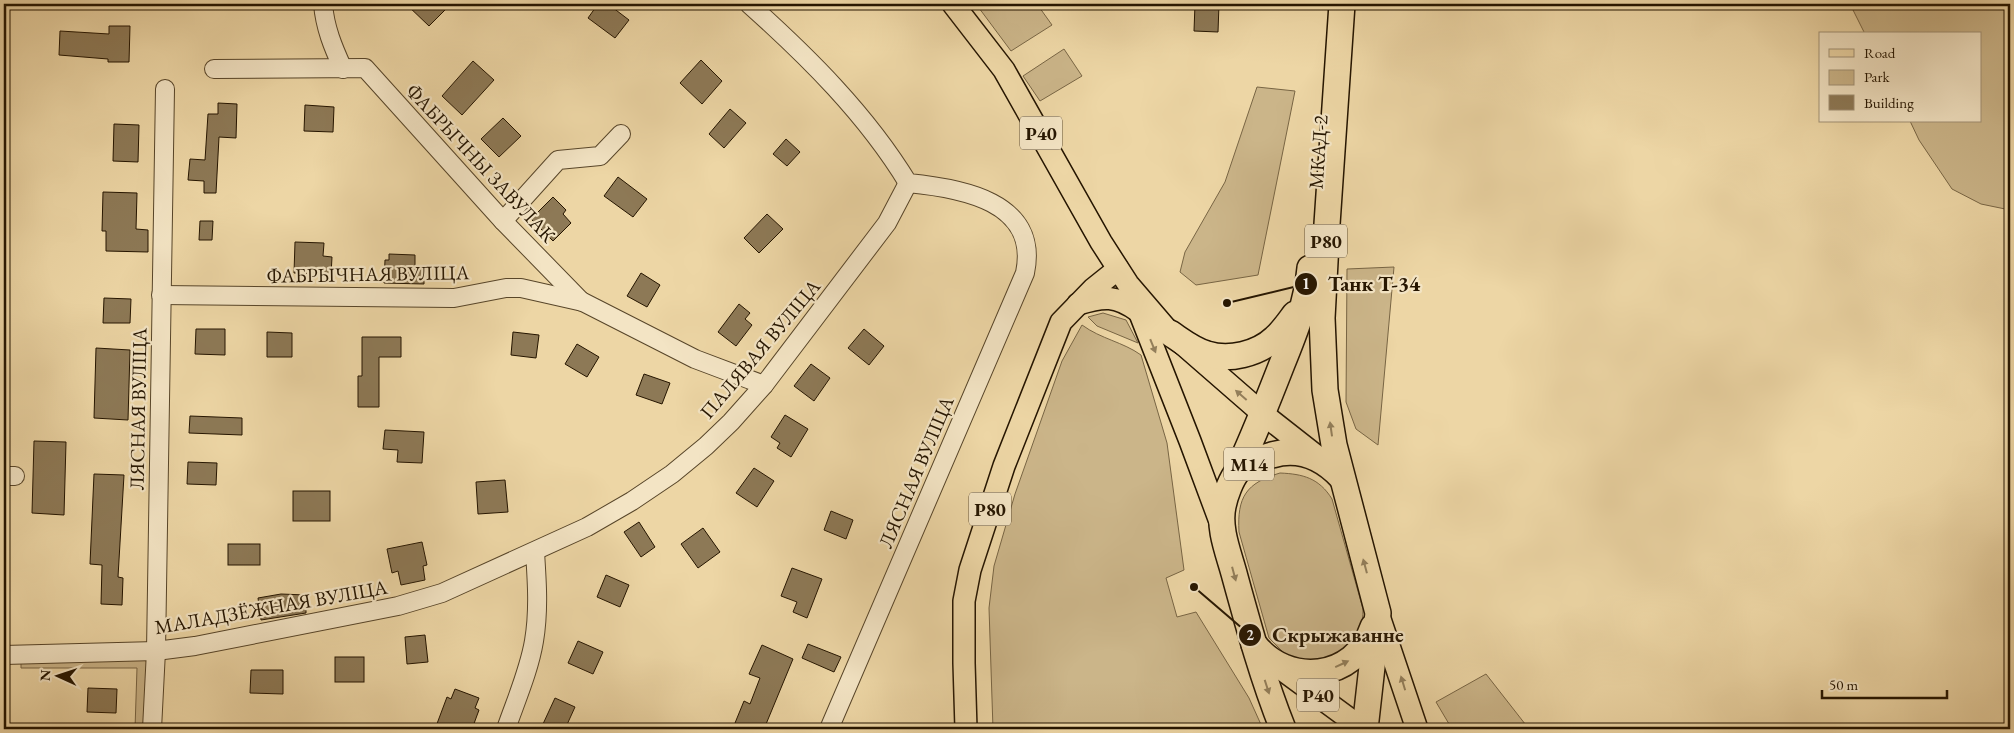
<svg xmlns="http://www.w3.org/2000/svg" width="2014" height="733" font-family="'EB Garamond',serif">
	<rect width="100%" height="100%" fill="#edd6a5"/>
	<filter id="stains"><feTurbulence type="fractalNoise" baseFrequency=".004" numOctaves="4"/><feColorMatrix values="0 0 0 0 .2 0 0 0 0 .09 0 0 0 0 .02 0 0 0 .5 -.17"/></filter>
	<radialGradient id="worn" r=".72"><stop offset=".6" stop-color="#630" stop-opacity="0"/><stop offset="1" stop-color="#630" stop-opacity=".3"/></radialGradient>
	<g fill="#cbb589" stroke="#786544">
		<polygon points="976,4 1037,4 1052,25 1011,51"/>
		<polygon points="1848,4 2010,4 2010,210 1981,204 1952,189 1919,140 1910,121 1980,121 1980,34 1865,34 1852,8"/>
		<polygon points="1064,49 1082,76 1040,101 1023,76"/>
		<polygon points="1257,87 1295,91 1258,275 1196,285 1180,272 1185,252 1225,182"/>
		<polygon points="1394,267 1378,445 1356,429 1346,402 1347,269"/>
		<polygon points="1103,313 1126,320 1138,343 1097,326 1088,317"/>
		<path d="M1082,325c19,14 41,17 59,30l26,88 17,127 -18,8 11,39 19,-5 53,86 14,31h-270l-4,-121 5,-42 21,-72 47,-133z"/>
		<path d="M1280,473c23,1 39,5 52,26l31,110c0,30 -13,37 -34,53l-40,-4 -20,-20 -30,-106c-2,-35 7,-49 41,-59z"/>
		<polygon points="21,659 143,659 147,662 145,729 135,729 137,668 21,668"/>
		<polygon points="1486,674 1529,729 1452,729 1436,702"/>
	</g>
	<g fill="#8d7956" stroke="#251500">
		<polygon points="406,4 451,4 429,26"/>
		<polygon points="598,4 608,4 629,20 615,38 588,18"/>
		<polygon points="1195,4 1219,4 1218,32 1194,31"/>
		<polygon points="109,26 130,26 129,62 108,62 108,59 59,55 60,31 109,34"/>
		<polygon points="701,60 722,81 702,104 680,83"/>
		<polygon points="473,61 494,80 462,115 442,96"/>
		<polygon points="218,103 237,104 236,138 219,137 216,193 204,193 204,181 188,180 190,159 205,160 208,114 218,114"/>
		<polygon points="305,105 334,107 333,132 304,131"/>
		<polygon points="730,109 746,123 724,148 709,134"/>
		<polygon points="503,118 521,136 499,157 481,139"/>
		<polygon points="114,124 139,125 138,162 113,161"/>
		<polygon points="786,139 800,152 787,166 773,154"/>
		<polygon points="618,177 647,199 633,217 604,196"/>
		<polygon points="103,192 137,193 136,229 148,230 148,252 106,251 106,231 102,231"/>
		<polygon points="553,197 566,210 563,214 571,223 553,241 531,219"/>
		<polygon points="767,214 783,229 759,253 744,238"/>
		<polygon points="200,221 213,221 212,240 199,240"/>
		<polygon points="295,242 324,243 323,256 332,257 331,275 294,273"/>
		<polygon points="389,254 415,255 415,267 424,267 424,284 384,283 385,260 389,260"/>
		<polygon points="641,273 660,285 647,307 627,296"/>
		<polygon points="104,298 131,299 130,323 103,323"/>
		<polygon points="739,304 750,313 745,319 752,325 736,346 718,332"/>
		<polygon points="196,329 225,329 225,355 195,354"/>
		<polygon points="864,329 884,346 869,365 848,348"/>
		<polygon points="267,332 292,333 292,357 267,357"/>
		<polygon points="513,332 539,335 536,358 511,355"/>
		<polygon points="362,337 401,337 401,357 379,357 379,407 358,407 358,376 362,376"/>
		<polygon points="577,344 599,357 587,377 565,364"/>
		<polygon points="96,348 130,350 128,420 94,418"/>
		<polygon points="811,364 830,378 814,401 794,386"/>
		<polygon points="644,374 670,383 662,404 636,395"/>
		<polygon points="785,415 808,429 791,457 777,448 780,443 771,437"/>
		<polygon points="190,416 242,418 242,435 189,433"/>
		<polygon points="385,430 424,432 422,463 397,462 398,450 383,449"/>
		<polygon points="34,441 66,442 64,515 32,513"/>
		<polygon points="188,462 217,463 216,485 187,484"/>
		<polygon points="754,468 774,481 757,507 736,493"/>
		<polygon points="94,474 124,475 118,577 123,578 122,605 101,604 102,565 90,564"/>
		<polygon points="505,480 508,512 478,514 476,482"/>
		<rect x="293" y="491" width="37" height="30"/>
		<polygon points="831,511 853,520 846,539 824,530"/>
		<polygon points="639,522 655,547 641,557 624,532"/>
		<polygon points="703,528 720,552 698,568 681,544"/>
		<polygon points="422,542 427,565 423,566 425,580 401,585 398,571 392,573 387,549"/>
		<rect x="228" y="544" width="32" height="21"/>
		<polygon points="792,568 822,579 807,618 793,612 797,602 781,596"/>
		<polygon points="606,575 629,585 620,607 597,597"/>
		<polygon points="281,594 306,595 306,613 261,620 258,598"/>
		<polygon points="425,635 428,662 407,664 405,637"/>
		<polygon points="578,641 603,652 593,674 568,663"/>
		<polygon points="808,644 841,657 834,672 802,658"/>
		<polygon points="762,645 793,659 764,729 750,729 735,723 744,701 750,704 760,678 749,674"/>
		<rect x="335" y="657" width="29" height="25"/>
		<polygon points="251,670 283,670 283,694 250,693"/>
		<polygon points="88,688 117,689 116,713 87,712"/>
		<polygon points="455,689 479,698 475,708 479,710 472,729 435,729 447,697 451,699"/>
		<polygon points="555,698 575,707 565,729 556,729 543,724"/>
	</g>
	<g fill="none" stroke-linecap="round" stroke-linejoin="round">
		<g stroke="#574529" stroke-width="20">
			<g id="minor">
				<path d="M323,4c2,24 10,43 20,65"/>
				<path d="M749,4c59,53 117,110 159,179 52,5 132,18 117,90l-196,456"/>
				<polyline points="214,69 365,68 503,221 582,302"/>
				<polyline points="503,221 558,160 600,156 621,134"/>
				<polyline points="161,295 454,298 506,288 521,288 583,302 695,359 764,385"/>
				<polyline points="4,476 15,476"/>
				<polyline points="4,655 156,651 195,646 398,606 442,593 587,527 632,501 672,474 706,446 731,422 764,385 887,223 908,183"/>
				<polyline points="152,729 156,651 165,89"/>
				<path d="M506,729c10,-29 23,-58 28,-88 5,-30 3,-59 1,-89"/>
			</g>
		</g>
		<g stroke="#251500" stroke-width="24">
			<g id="major">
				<polyline points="953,4 1004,70 1101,242 1128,284 1170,333 1263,414 1319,458"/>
				<polyline points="1135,301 1190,441 1222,527"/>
				<path d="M1078,304c26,-8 38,-9 60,7"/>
				<polyline points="1378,613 1417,729"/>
				<polyline points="1280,668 1363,729"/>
				<polyline points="966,729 964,663 964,601 970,570 1004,466 1061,322 1093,289 1118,269"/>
			</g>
		</g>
		<g stroke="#251500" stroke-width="28">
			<g id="highway">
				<polyline points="1342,4 1327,224 1322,318 1325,390 1334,445 1378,613 1365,729"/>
				<path d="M1170,333c12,8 23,17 37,21 22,7 51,0 68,-16 8,-7 14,-16 20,-24"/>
				<path d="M1238,470c16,-35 30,-70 44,-106 13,-32 25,-62 28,-96"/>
				<path d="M1254,644c33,43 101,37 119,-17"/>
				<path d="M1283,729c-20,-50 -34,-101 -48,-152 -6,-23 -17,-48 -12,-71 2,-10 8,-27 15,-35 7,-8 24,-13 34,-16 27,-8 51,3 69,22"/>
			</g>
		</g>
		<use href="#minor" stroke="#f3e4c4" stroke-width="18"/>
		<use href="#major" stroke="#edd6a5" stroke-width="21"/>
		<use href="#highway" stroke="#edd6a5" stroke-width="25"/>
	</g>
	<defs><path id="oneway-solid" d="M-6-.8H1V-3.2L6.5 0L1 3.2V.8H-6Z" transform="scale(1.25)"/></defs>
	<g fill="#937f5b">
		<use href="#oneway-solid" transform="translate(1153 346) rotate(68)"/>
		<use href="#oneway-solid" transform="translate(1241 395) rotate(-139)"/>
		<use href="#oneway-solid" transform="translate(1331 429) rotate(-98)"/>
		<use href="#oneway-solid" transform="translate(1365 566) rotate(-105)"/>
		<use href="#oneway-solid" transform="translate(1234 574) rotate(75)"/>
		<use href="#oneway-solid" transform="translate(1342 664) rotate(-25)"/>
		<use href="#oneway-solid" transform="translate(1403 683) rotate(-107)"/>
		<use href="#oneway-solid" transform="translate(1267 687) rotate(72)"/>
	</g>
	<g text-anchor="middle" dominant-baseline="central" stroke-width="4.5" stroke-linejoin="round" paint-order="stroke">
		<g fill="#f3e4c4" stroke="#63533b" stroke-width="1">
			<rect x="1020" y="116.5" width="42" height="33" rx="4"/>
			<rect x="1305" y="224.5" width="42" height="33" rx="4"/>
			<rect x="1224" y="447.5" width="50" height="33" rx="4"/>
			<rect x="969" y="492.5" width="42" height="33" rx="4"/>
			<rect x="1297" y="678.5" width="42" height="33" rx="4"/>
		</g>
		<g font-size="19" font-weight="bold" fill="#251500">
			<text x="1041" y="133">Р40</text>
			<text x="1326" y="241">Р80</text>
			<text x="1249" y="464">М14</text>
			<text x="990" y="509">Р80</text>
			<text x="1318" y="695">Р40</text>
		</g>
		<g font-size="20" fill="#251500" stroke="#f3e4c4">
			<text transform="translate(1318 152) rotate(-86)">МКАД-2</text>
			<text transform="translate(481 163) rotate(47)">ФАБРЫЧНЫ ЗАВУЛАК</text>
			<text transform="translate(368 274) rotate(-1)">ФАБРЫЧНАЯ ВУЛІЦА</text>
			<text transform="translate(760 349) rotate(-50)">ПАЛЯВАЯ ВУЛІЦА</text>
			<text transform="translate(138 409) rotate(-89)">ЛЯСНАЯ ВУЛІЦА</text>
			<text transform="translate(916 472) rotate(-67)">ЛЯСНАЯ ВУЛІЦА</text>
			<text transform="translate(271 607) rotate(-10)">МАЛАДЗЁЖНАЯ ВУЛІЦА</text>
		</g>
	</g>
	<path fill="none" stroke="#251500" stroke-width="2" d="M1227 303L1306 284M1194 587L1250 635"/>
	<g fill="#251500" stroke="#f3e4c4" stroke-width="2">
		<circle cx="1227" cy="303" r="5"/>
		<circle cx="1194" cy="587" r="5"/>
		<circle cx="1306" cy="284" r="12"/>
		<circle cx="1250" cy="635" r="12"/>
	</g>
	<g font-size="15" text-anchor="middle" font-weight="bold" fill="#fff">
		<text x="1306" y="289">1</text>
		<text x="1250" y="640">2</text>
	</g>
	<g font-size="21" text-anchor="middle" font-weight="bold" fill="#251500" stroke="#f3e4c4" stroke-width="4.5" stroke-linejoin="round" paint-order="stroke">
		<text x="1374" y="291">Танк Т-34</text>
		<text x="1338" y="642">Скрыжаванне</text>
	</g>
	<rect width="2014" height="733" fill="none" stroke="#edd6a5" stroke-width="20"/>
	<rect x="5" y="5" width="2004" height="723" fill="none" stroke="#251500" stroke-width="2.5"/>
	<rect x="10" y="10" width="1994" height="713" fill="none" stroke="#251500"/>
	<rect x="1819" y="32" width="162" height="90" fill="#f3e4c4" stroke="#a19176"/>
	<rect x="1829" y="49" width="25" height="8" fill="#edd6a5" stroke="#a19176"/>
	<text x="1864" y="58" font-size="15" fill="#251500">Road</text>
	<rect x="1829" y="70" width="25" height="15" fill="#cbb589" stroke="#a19176"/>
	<text x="1864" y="82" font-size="15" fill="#251500">Park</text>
	<rect x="1829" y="95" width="25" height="15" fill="#8d7956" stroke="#a19176"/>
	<text x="1864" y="108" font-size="15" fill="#251500">Building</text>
	<g transform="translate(58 676) rotate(273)" stroke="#f3e4c4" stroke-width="4" paint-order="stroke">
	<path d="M0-4L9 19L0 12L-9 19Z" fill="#251500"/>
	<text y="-8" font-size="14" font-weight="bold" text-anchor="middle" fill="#251500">N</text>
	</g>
	<path d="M1822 690v8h125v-8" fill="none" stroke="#251500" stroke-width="2.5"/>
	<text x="1829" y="690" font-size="15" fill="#251500" stroke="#f3e4c4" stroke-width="4" paint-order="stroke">50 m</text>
	<rect width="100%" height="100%" filter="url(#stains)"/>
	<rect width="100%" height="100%" fill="url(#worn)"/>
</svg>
